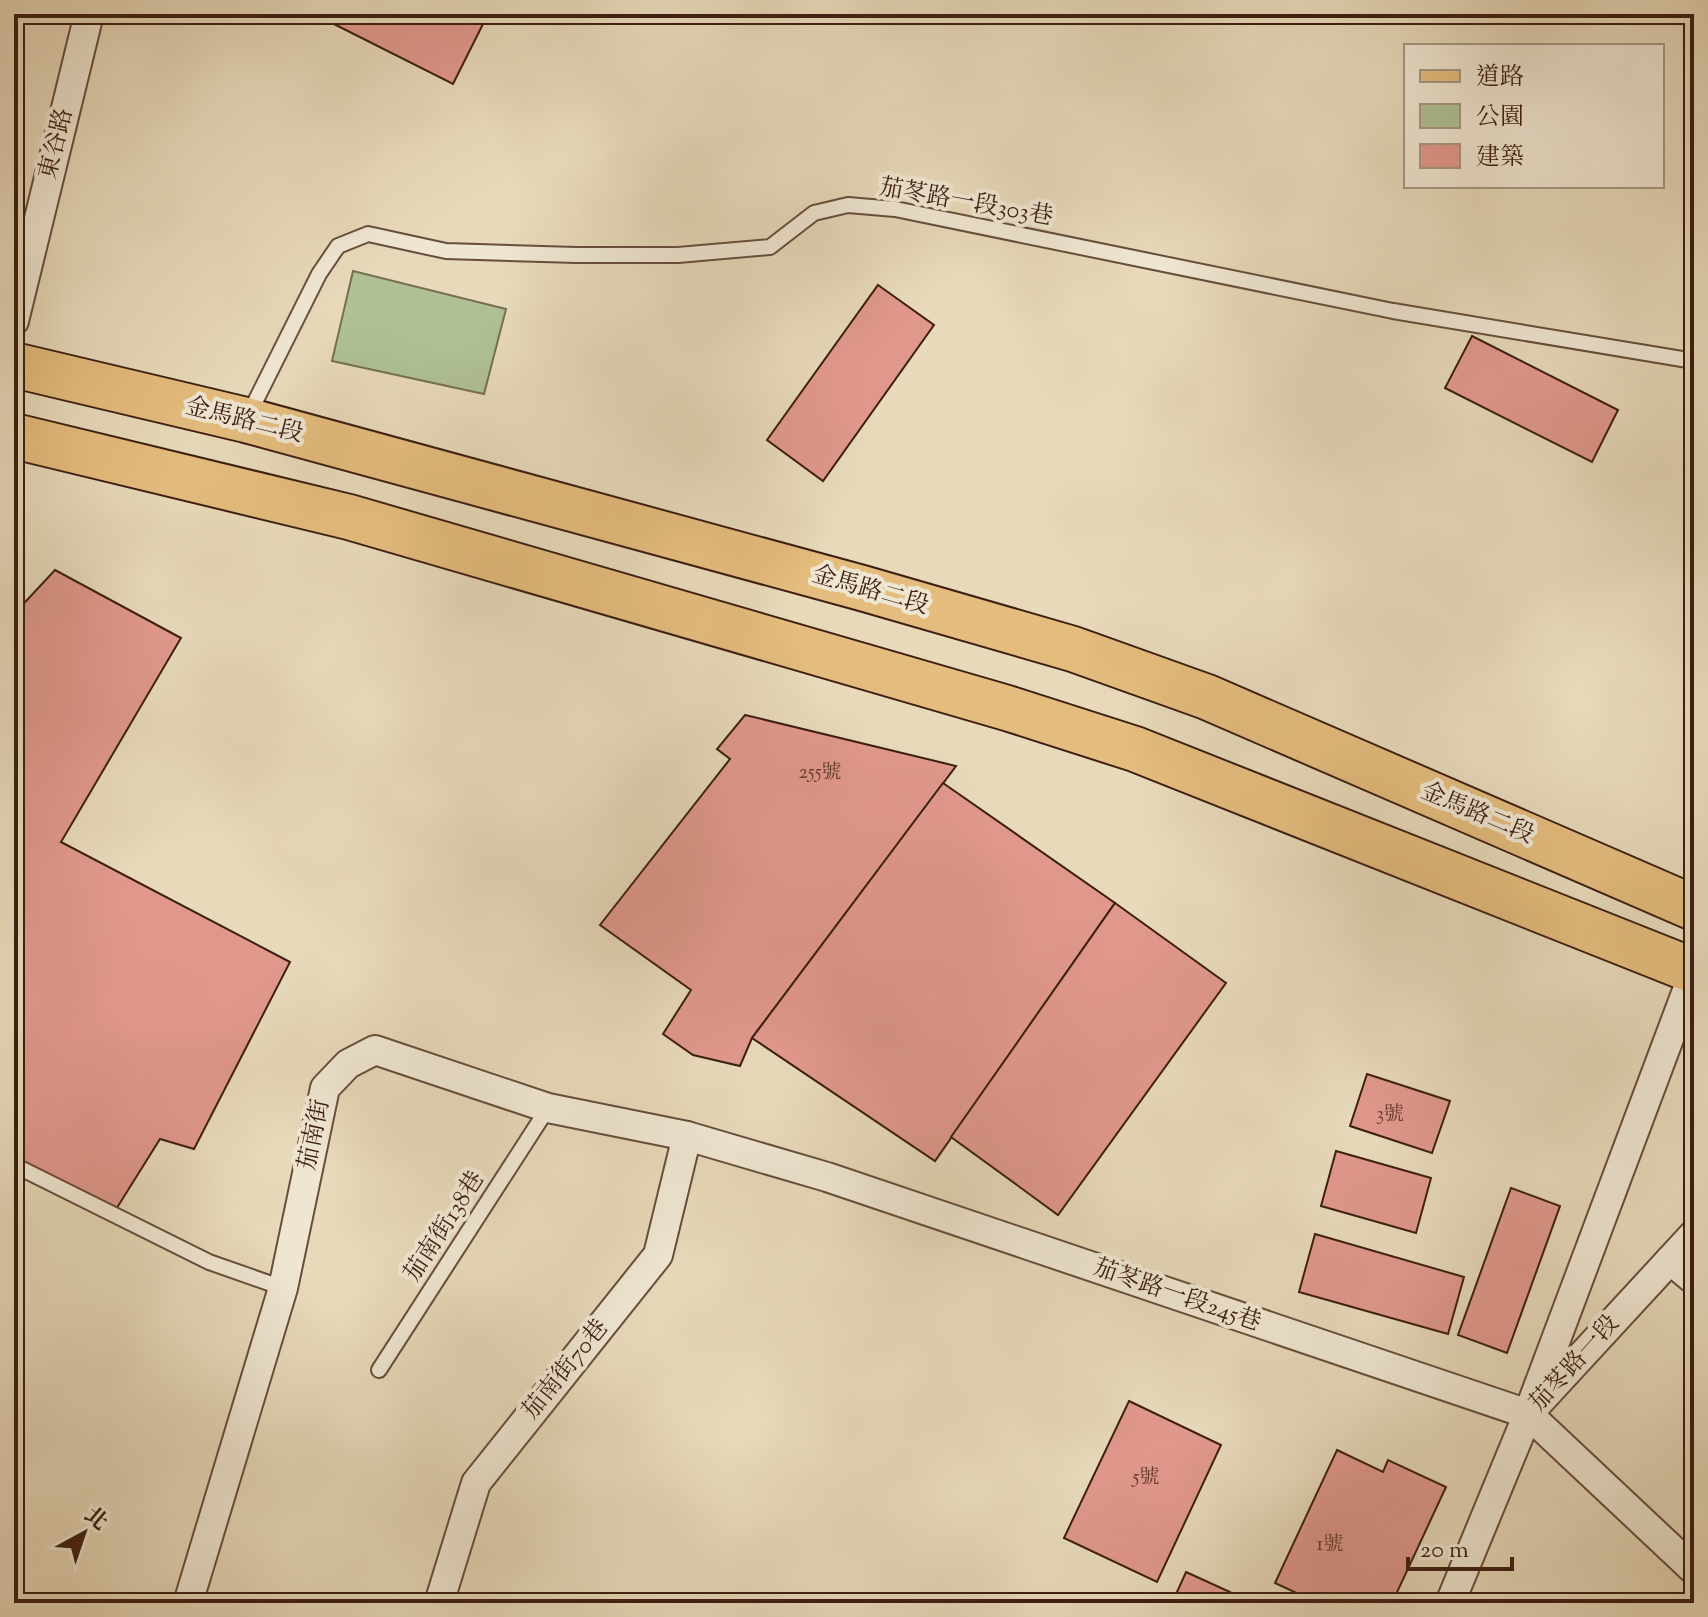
<svg xmlns="http://www.w3.org/2000/svg" width="1708" height="1617" font-family="'Sorts Mill Goudy','Noto Serif TC',serif">
	<rect width="100%" height="100%" fill="#e7d9ba"/>
	<filter id="stains"><feTurbulence type="fractalNoise" baseFrequency=".0025" numOctaves="4"/><feColorMatrix values="0 0 0 0 .2 0 0 0 0 .09 0 0 0 0 .02 0 0 0 .5 -.17"/></filter>
	<radialGradient id="worn" r=".72"><stop offset=".6" stop-color="#630" stop-opacity="0"/><stop offset="1" stop-color="#630" stop-opacity=".3"/></radialGradient>
	<polygon fill="#afc095" stroke="#766f54" stroke-width="2" points="353,271 506,309 484,394 332,361"/>
	<g fill="#e0988c" stroke="#3c1e12" stroke-width="2">
		<polygon points="314,14 488,14 453,84"/>
		<polygon points="878,285 934,325 823,481 767,440"/>
		<polygon points="1472,336 1618,410 1592,462 1445,388"/>
		<polygon points="55,570 181,638 61,842 290,962 194,1149 160,1139 110,1219 14,1162 14,614"/>
		<polygon points="745,715 956,766 752,1038 740,1066 693,1055 663,1034 691,990 600,925 730,759 717,749"/>
		<polygon points="943,783 1115,903 935,1161 752,1038"/>
		<polygon points="1115,903 1226,983 1058,1215 951,1137"/>
		<polygon points="1367,1074 1450,1101 1432,1153 1350,1126"/>
		<polygon points="1336,1151 1431,1178 1416,1233 1321,1206"/>
		<polygon points="1511,1188 1560,1206 1507,1353 1458,1335"/>
		<polygon points="1315,1234 1464,1277 1448,1334 1299,1292"/>
		<polygon points="1129,1401 1221,1445 1157,1582 1064,1538"/>
		<polygon points="1337,1450 1383,1472 1388,1460 1446,1487 1392,1603 1318,1603 1275,1583"/>
		<polygon points="1186,1572 1230,1592 1225,1603 1172,1603"/>
	</g>
	<g fill="none" stroke-linecap="round" stroke-linejoin="round">
		<g stroke="#674d3c" stroke-width="18">
			<g id="lane">
				<polyline points="248,416 319,274 338,246 368,234 446,251 576,255 678,255 770,247 814,213 848,205 895,209 1393,311 1694,361"/>
				<polyline points="14,1165 209,1262 283,1288"/>
				<polyline points="379,1370 548,1108"/>
			</g>
		</g>
		<g stroke="#674d3c" stroke-width="32">
			<g id="street">
				<polyline points="14,321 89,14"/>
				<polyline points="1670,1260 1694,1280"/>
				<polyline points="1528,1414 1694,972"/>
				<polyline points="188,1603 283,1288 325,1088 348,1064 375,1050 548,1108 687,1136 827,1177 1528,1414 1694,1570"/>
				<polyline points="439,1603 476,1483 658,1255 687,1136"/>
				<polyline points="1450,1603 1528,1414 1694,1234"/>
			</g>
		</g>
		<g stroke="#3c1e12" stroke-width="48">
			<g id="primary">
				<polyline points="14,365 246,420 862,588 1073,649 1207,697 1694,908"/>
				<polyline points="14,436 349,517 1007,708 1135,749 1694,971"/>
			</g>
		</g>
		<use href="#lane" stroke="#efe6d2" stroke-width="14"/>
		<use href="#street" stroke="#efe6d2" stroke-width="28"/>
		<use href="#primary" stroke="#e4bc7d" stroke-width="44"/>
	</g>
	<g text-anchor="middle" dominant-baseline="central" stroke-width="8" stroke-linejoin="round" paint-order="stroke">
		<g font-size="20" fill="#653c30">
			<text x="820" y="773">255號</text>
			<text x="1390" y="1115">3號</text>
			<text x="1146" y="1478">5號</text>
			<text x="1330" y="1545">1號</text>
		</g>
		<g font-size="24" fill="#3c1e12" stroke="#efe6d2">
			<text transform="translate(57 144) rotate(-76)">東谷路</text>
			<text transform="translate(966 203) rotate(10)">茄苳路一段303巷</text>
			<text transform="translate(244 421) rotate(14)">金馬路二段</text>
			<text transform="translate(870 591) rotate(16)">金馬路二段</text>
			<text transform="translate(1477 814) rotate(23)">金馬路二段</text>
			<text transform="translate(315 1135) rotate(-78)">茄南街</text>
			<text transform="translate(445 1227) rotate(-57)">茄南街138巷</text>
			<text transform="translate(1177 1296) rotate(19)">茄苳路一段245巷</text>
			<text transform="translate(1575 1364) rotate(-48)">茄苳路一段</text>
			<text transform="translate(566 1370) rotate(-51)">茄南街70巷</text>
		</g>
	</g>
	<rect width="1708" height="1617" fill="none" stroke="#e7d9ba" stroke-width="48"/>
	<rect x="16" y="16" width="1676" height="1585" fill="none" stroke="#3c1e12" stroke-width="4"/>
	<rect x="24" y="24" width="1660" height="1569" fill="none" stroke="#3c1e12" stroke-width="2"/>
	<rect x="1404" y="44" width="260" height="144" fill="#efe6d2" stroke="#a79685" stroke-width="2"/>
	<rect x="1420" y="70" width="40" height="12" fill="#e4bc7d" stroke="#a79685" stroke-width="2"/>
	<text x="1476" y="84" font-size="24" fill="#3c1e12">道路</text>
	<rect x="1420" y="104" width="40" height="24" fill="#afc095" stroke="#a79685" stroke-width="2"/>
	<text x="1476" y="124" font-size="24" fill="#3c1e12">公園</text>
	<rect x="1420" y="144" width="40" height="24" fill="#e0988c" stroke="#a79685" stroke-width="2"/>
	<text x="1476" y="164" font-size="24" fill="#3c1e12">建築</text>
	<g transform="translate(84 1533) rotate(40)" stroke="#efe6d2" stroke-width="6" paint-order="stroke">
	<path d="M0-6L14 30L0 20L-14 30Z" fill="#3c1e12"/>
	<text y="-12" font-size="22" font-weight="bold" text-anchor="middle" fill="#3c1e12">北</text>
	</g>
	<path d="M1408 1557v12h104v-12" fill="none" stroke="#3c1e12" stroke-width="4"/>
	<text x="1420" y="1557" font-size="24" fill="#3c1e12" stroke="#efe6d2" stroke-width="6" paint-order="stroke">20 m</text>
	<rect width="100%" height="100%" filter="url(#stains)"/>
	<rect width="100%" height="100%" fill="url(#worn)"/>
</svg>
